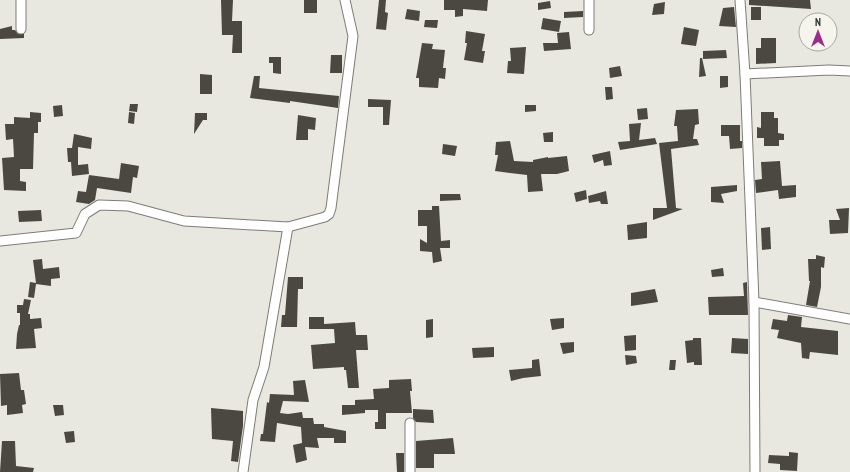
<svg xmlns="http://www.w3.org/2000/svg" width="850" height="472" font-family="'PT Sans Narrow',sans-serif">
	<rect width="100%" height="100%" fill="#e8e8e0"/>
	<g fill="#4b4842">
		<polygon points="221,0 233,0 232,21 242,21 242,53 232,53 233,35 222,35"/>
		<rect x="304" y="0" width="13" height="13"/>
		<polygon points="379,0 386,0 385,12 388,13 386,30 376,29"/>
		<polygon points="444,0 488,0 487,11 463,9 463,16 455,17 455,10 444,10"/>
		<polygon points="749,0 810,0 811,9 749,5"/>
		<polygon points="550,1 551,8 538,10 538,3"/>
		<polygon points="665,2 664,14 652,15 654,4"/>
		<polygon points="734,7 736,27 719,26 723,8"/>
		<rect x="751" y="7" width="10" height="13"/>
		<polygon points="407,9 420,11 419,21 405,19"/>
		<polygon points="583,11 583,17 564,18 564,12"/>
		<polygon points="543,18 561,21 559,32 541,29"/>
		<polygon points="425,20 438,20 437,28 424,27"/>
		<polygon points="12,26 12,30 15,30 18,34 24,34 24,38 0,39 0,29"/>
		<polygon points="684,27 699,30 696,46 681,44"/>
		<polygon points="466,31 485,34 482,51 485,51 483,63 464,60 467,43 465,43"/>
		<polygon points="569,32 571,49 544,51 543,43 558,43 557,33"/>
		<polygon points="761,38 776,38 776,63 756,64 756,48 761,48"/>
		<polygon points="422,43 433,44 432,49 445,50 443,68 446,68 445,79 439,78 438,88 419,87 419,78 416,78"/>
		<polygon points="526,47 524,74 507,73 508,61 511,61 510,48"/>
		<polygon points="726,50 727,58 703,59 703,51"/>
		<polygon points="331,55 342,55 342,73 330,73"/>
		<polygon points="269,57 281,57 281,74 273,73 273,63 269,63"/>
		<polygon points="700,58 702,58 706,76 699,77"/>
		<polygon points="620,66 622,76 610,78 609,68"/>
		<polygon points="200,74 212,75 212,94 200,94"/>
		<polygon points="254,76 260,76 259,88 339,96 338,108 290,101 290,103 250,98"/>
		<polygon points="720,76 728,76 728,87 720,88"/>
		<polygon points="605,87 612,87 613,99 606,100"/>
		<polygon points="368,99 391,100 389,125 383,125 383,107 368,107"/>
		<polygon points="130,104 138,104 137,112 129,111"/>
		<polygon points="62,105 63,116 54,117 53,106"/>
		<polygon points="525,105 536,105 536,111 525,112"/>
		<polygon points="647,108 648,119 638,120 637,109"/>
		<polygon points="698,109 699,124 695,125 693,139 697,139 699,145 671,149 676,208 683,209 653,220 653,208 667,208 659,143 678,141 677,126 674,126 676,110"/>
		<polygon points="30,112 41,113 41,122 38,122 38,133 34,133 33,169 20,169 20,181 26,182 26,191 4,190 2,158 14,157 13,139 6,140 5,124 14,124 14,117 30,118"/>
		<polygon points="129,112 135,113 134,124 128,123"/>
		<polygon points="761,112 774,112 774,118 778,118 778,133 784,134 784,140 779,140 779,146 764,146 764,138 757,138 757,127 761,128"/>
		<polygon points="195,113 207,113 207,120 203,120 194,134"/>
		<polygon points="298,115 316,118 315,130 308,129 308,140 296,140"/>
		<polygon points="641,123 639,140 655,138 657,144 620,150 618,142 630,141 629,124"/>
		<polygon points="721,125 740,125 740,141 742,141 742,148 730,149 729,136 721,136"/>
		<polygon points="553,132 553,142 544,142 543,133"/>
		<polygon points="74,134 92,138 91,149 78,147 78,165 88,164 89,174 72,176 71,162 68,162 67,148 72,148"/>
		<polygon points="510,141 514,161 533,162 533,160 548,157 548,158 567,156 569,171 557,174 541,174 543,191 528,192 527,175 495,171 498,155 495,155 496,142"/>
		<polygon points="443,144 457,146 455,156 442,154"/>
		<polygon points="610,151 612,165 604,166 603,160 594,163 592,155"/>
		<polygon points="780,161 782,186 796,185 796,197 779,199 778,190 756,193 755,180 762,179 761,162"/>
		<polygon points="121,163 139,166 137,178 133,177 131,193 97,188 95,200 89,204 76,202 78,191 86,192 89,175 119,179"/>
		<polygon points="737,185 737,191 721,194 724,203 711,202 711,187"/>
		<polygon points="586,190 587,199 576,202 574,193"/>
		<polygon points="606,191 608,204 601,204 600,201 589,203 588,196"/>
		<polygon points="440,194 460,194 461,200 440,201"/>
		<polygon points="432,206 439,206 441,241 450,240 450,248 440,248 442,261 433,263 432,252 420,251 420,239 427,243 427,226 418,226 418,210 432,210"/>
		<polygon points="849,208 848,233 830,234 829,220 840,220 836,209"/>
		<polygon points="41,210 42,221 19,222 18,211"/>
		<polygon points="647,222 647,238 628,240 627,225"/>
		<polygon points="770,227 771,249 762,250 761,228"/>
		<polygon points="816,255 825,257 824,268 821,267 821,287 817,307 806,305 810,281 809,281 808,259 816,259"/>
		<polygon points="42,259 43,269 59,267 60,278 51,279 51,286 36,284 34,298 28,297 30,282 36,283 33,260"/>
		<polygon points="723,268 724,276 712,277 711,270"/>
		<polygon points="288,277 303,277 303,289 298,289 297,327 281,327 282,315 285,315"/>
		<polygon points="747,282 748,315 709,315 708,297 744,296 743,283"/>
		<polygon points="655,289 658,302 631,306 631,293"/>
		<polygon points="24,299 31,300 28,314 30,314 30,319 41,318 42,328 34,329 36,348 16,349 17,334 19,325 20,325 20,313 17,313 17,305 23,305"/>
		<polygon points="788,315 802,317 801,327 838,331 838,355 810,352 809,359 802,358 801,343 777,338 779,330 771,329 773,319 787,321"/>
		<polygon points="309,317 324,317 324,324 355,322 356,335 367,335 368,350 356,350 359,388 348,388 346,370 344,370 344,367 313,369 311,345 335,343 334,329 309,329"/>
		<polygon points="564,318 564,328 552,330 550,319"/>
		<polygon points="433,319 433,337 426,338 426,320"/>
		<polygon points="636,335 636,350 625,351 624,336"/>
		<polygon points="693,338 701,338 702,365 694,365 694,362 687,363 685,341 693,340"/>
		<polygon points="732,338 748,339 748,354 731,353"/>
		<polygon points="574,342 574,352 563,354 560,343"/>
		<polygon points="494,347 494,357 473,358 472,348"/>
		<polygon points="625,355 636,356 637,363 626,365"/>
		<polygon points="539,359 541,376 523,378 511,381 509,370 532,368 532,360"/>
		<polygon points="670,360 676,360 675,370 669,370"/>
		<polygon points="19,373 21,390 24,390 26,404 22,405 23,413 7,415 7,405 1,406 0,374"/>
		<polygon points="411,379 412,391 410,391 412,413 386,413 386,429 375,429 375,422 378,422 378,410 365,410 365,413 342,415 342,405 355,405 355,400 374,399 373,389 389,388 389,380"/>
		<polygon points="305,380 309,402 283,401 280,413 288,414 302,412 303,418 313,418 314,424 324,424 324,427 346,431 346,443 334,443 334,438 317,438 319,448 305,447 307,460 296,463 293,445 302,443 301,427 277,423 275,442 260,441 261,434 263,434 267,402 269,403 270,394 294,395 293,381"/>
		<polygon points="53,405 63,405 64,415 55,416"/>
		<polygon points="211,408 243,411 243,426 238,462 231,461 233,441 212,439"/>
		<polygon points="413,409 433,410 434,423 416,422 413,418"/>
		<polygon points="74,431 75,442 66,443 64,432"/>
		<polygon points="453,438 455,454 434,454 434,468 416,468 416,441"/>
		<polygon points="2,441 15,441 16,466 34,468 33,472 0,472"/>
		<polygon points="789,452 798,453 797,471 780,470 780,464 768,463 769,455 789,456"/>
		<polygon points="396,453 404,453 404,472 397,472"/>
	</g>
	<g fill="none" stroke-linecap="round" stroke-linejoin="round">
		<g stroke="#7d7d76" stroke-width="11">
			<g id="minor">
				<polyline points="589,0 589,30"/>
				<polyline points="740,0 745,74 754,302 755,472"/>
				<polyline points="21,29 21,0"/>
				<polyline points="745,74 829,70 850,71"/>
				<polyline points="0,241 76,233 85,214 99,205 128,206 184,221 288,227"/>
				<polyline points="754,302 850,319"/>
				<polyline points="243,472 253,400 264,367 288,227 325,217 329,214 331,208 353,36 345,0"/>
				<polyline points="410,472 410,423"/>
			</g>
		</g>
		<use href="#minor" stroke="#fff" stroke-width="9"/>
	</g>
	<g transform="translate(818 32)"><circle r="19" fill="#f5f5ee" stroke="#a7a7a2"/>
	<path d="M0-3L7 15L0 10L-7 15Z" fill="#9c2d8b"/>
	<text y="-6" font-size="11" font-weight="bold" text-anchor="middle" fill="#333330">N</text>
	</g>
</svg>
